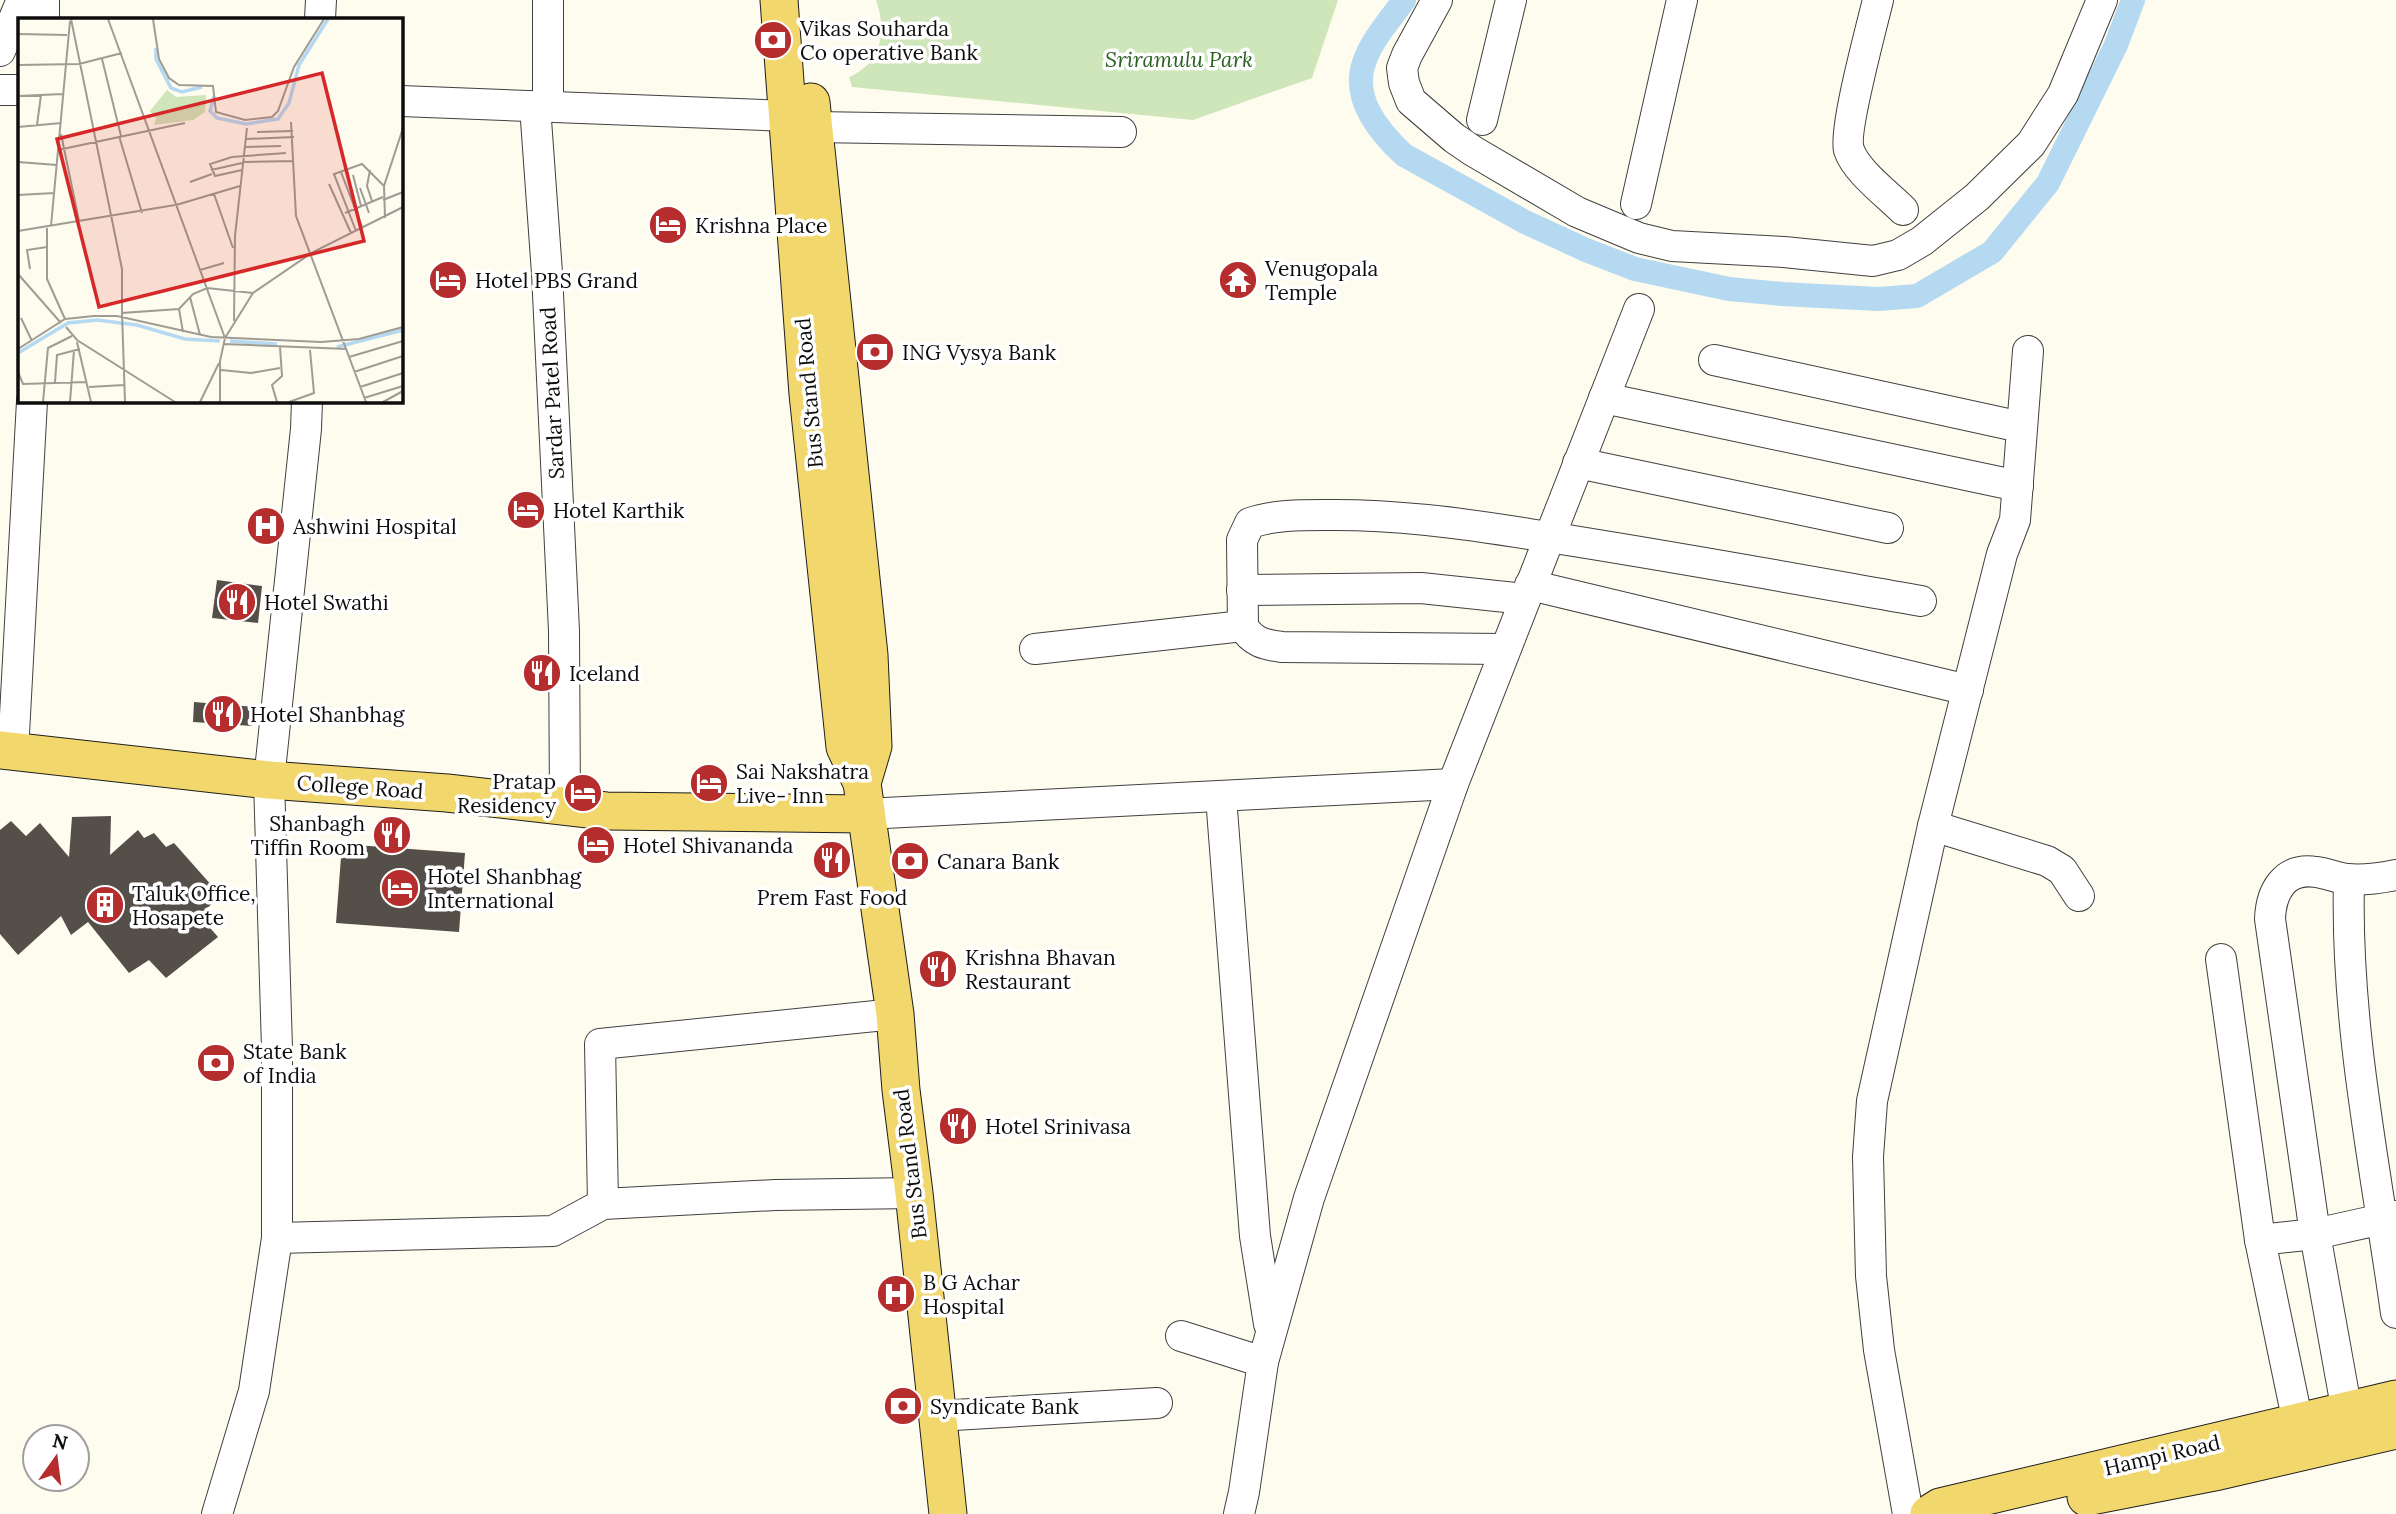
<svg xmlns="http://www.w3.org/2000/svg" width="2396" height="1514" font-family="Lora,serif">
	<rect width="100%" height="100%" fill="#fefcee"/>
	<path fill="#cfe6ba" d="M876,0h462l-26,78 -119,42 -341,-33 -3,-10c33,-14 38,-46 27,-77z"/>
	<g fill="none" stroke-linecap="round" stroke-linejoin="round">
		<path stroke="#b6d9f2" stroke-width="24" d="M1404,0c-13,19 -31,38 -39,60 -15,37 13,71 39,95l121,67 61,28 49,19 94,20 53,5 96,5 39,-3 75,-44 56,-69 68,-138 17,-45"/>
	</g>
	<g fill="#554f4a">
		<polygon points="217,580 262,586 258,623 212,618"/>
		<polygon points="194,702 255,707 252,726 193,722"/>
		<polygon points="111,816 110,855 138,830 144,838 154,833 166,847 174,843 221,896 199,915 218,937 166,978 149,960 129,973 88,922 71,935 61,916 18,955 0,934 0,830 11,821 26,836 40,823 69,857 72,817"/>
		<polygon points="342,844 465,853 459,932 336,923"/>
	</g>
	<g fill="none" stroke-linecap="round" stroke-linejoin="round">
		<g stroke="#404040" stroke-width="32">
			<g id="minor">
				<polyline points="1437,0 1407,55 1402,68 1404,83 1411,101 1454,138 1473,151 1577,212 1639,238 1672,246 1784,252 1873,261 1898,255 1922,241 1977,197 2031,144 2063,94 2102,0"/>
				<path d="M1878,0c-6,25 -35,132 -29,150 7,21 38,44 54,60"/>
				<polyline points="44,19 44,0"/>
				<polyline points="320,19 321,0"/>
				<polyline points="0,51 22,0"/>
				<polyline points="0,90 19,90"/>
				<polyline points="401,101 788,116 814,127 1121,132"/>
				<polyline points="535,106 547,273 564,631 565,806"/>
				<polyline points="548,107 548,0"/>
				<polyline points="1482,120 1511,0"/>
				<polyline points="1636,204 1682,0"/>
				<polyline points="1714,360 2021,427"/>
				<polyline points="1604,398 2018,486"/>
				<polyline points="1578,463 1888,528"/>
				<polyline points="1530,585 1968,690"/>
				<polyline points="1242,590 1421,588 1525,599"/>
				<polyline points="1035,649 1243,626"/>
				<path d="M1505,649l-223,-2c-17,-2 -30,-5 -39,-21l-1,-86 8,-17c23,-8 50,-8 74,-8 69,-1 137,8 205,19 131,20 262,44 392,67"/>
				<polyline points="13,752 32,401"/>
				<polyline points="1221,797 1255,1236 1269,1324"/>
				<polyline points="865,814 1453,784"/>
				<polyline points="1933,826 2047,861 2062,870 2079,896"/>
				<path d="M2349,880c-4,145 27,289 47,433"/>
				<polyline points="2221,959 2260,1240 2298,1423"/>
				<polyline points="895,1014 600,1044 603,1204 775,1195 914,1193"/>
				<polyline points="277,1238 553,1231 603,1204"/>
				<polyline points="2260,1240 2315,1234 2396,1216"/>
				<polyline points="1181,1336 1263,1362"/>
				<path d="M2347,1412l-32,-178 -45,-315c1,-27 14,-52 46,-47 10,1 21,6 31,7 16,2 34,-1 49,-4"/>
				<polyline points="937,1416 1157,1403"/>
				<polyline points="217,1514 254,1391 277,1238 277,1049 269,780 306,429 307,401"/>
				<polyline points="1239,1514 1244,1492 1263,1362 1309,1198 1453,784 1639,309"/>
				<polyline points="1908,1514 1879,1350 1871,1276 1868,1157 1872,1101 1933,826 2002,554 2015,520 2028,351"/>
			</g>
		</g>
		<g stroke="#1e1e1e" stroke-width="39">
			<g id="major">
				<polyline points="779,0 808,394 845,747 862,783 895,1014 901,1090 914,1193 948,1514"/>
				<polyline points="811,102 869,655 873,746 862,783"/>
				<polyline points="0,750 269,780 447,793 606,811 865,814"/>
				<polyline points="2086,1497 2219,1471 2396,1430"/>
				<polyline points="1929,1514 1940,1507 2396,1399"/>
			</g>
		</g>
		<use href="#minor" stroke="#fff" stroke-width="30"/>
		<use href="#major" stroke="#f1d76c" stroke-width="37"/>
	</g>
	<defs>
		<g id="bank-disc" transform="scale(2.0125)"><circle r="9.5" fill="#b52d2d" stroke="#fff"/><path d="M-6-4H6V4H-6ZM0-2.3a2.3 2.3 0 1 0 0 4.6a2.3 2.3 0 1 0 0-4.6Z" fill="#fff"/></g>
		<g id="hotel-disc" transform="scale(2.0125)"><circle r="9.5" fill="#b52d2d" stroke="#fff"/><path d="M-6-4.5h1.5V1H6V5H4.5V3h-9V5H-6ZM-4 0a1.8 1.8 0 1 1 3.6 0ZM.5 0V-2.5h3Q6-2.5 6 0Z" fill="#fff"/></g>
		<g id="temple-disc" transform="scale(2.0125)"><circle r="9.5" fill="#b52d2d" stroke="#fff"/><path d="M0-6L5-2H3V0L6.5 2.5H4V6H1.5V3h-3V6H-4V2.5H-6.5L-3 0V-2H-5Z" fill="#fff"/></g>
		<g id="hospital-disc" transform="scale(2.0125)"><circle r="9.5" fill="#b52d2d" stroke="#fff"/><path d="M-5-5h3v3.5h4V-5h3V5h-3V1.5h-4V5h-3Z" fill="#fff"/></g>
		<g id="restaurant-disc" transform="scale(2.0125)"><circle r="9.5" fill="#b52d2d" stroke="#fff"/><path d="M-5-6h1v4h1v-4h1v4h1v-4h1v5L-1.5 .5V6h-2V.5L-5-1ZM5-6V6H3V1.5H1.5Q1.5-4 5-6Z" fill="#fff"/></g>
		<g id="building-disc" transform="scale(2.0125)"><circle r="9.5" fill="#b52d2d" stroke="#fff"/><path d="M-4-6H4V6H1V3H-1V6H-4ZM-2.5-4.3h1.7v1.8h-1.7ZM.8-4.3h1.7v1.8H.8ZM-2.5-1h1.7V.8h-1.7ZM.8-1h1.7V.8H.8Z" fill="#fff"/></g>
	</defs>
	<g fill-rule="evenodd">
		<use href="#bank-disc" x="773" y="40"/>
		<use href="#hotel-disc" x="668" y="225"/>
		<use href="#hotel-disc" x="448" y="280"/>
		<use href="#temple-disc" x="1238" y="280"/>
		<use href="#bank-disc" x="875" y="352"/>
		<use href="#hotel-disc" x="526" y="510"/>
		<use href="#hospital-disc" x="266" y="526"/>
		<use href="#restaurant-disc" x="237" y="602"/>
		<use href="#restaurant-disc" x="542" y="673"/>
		<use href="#restaurant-disc" x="223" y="714"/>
		<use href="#hotel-disc" x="709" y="783"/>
		<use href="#hotel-disc" x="583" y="793"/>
		<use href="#restaurant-disc" x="392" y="835"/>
		<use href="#hotel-disc" x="596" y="845"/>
		<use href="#restaurant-disc" x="832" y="860"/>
		<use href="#bank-disc" x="910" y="861"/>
		<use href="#hotel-disc" x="400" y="888"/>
		<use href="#building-disc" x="105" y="905"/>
		<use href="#restaurant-disc" x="938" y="969"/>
		<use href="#bank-disc" x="216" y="1063"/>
		<use href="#restaurant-disc" x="958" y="1126"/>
		<use href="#hospital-disc" x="896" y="1294"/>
		<use href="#bank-disc" x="903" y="1406"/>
	</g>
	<g text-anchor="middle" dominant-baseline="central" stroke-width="7" stroke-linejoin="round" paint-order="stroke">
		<g font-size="21" fill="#0d0d0d" stroke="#fff" text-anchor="start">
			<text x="800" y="28">Vikas Souharda<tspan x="800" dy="24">Co operative Bank</tspan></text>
			<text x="695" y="225">Krishna Place</text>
			<text x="1265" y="268">Venugopala<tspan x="1265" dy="24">Temple</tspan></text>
			<text x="475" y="280">Hotel PBS Grand</text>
			<text x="902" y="352">ING Vysya Bank</text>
			<text x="553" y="510">Hotel Karthik</text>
			<text x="293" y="526">Ashwini Hospital</text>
			<text x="264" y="602">Hotel Swathi</text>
			<text x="569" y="673">Iceland</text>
			<text x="250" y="714">Hotel Shanbhag</text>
			<text x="736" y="771">Sai Nakshatra<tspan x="736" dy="24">Live- Inn</tspan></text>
			<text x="556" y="781" text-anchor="end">Pratap<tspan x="556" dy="24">Residency</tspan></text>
			<text x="365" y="823" text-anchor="end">Shanbagh<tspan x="365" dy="24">Tiffin Room</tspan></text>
			<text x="623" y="845">Hotel Shivananda</text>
			<text x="937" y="861">Canara Bank</text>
			<text x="427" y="876">Hotel Shanbhag<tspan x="427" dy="24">International</tspan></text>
			<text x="132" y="893">Taluk Office,<tspan x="132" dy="24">Hosapete</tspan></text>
			<text x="832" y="897" text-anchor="middle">Prem Fast Food</text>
			<text x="965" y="957">Krishna Bhavan<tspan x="965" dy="24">Restaurant</tspan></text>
			<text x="243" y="1051">State Bank<tspan x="243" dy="24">of India</tspan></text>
			<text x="985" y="1126">Hotel Srinivasa</text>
			<text x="923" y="1282">B G Achar<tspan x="923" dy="24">Hospital</tspan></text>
			<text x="930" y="1406">Syndicate Bank</text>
		</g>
		<g font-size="21" font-style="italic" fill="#2b6121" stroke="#fff">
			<text x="1179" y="59">Sriramulu Park</text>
		</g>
		<g font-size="21" fill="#0d0d0d" stroke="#fff">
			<text transform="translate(552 393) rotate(-93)">Sardar Patel Road</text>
			<text transform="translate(809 393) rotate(-95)">Bus Stand Road</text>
			<text transform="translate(360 787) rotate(4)">College Road</text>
			<text transform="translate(910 1164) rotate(-97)">Bus Stand Road</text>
			<text transform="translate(2162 1455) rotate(-13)">Hampi Road</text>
		</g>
	</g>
	<g transform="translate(18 18)">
		<rect width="385" height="385" fill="#fefcee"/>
		<path d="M149,72l9,7 30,-2 -1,17 -12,8 -39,5 2,-7 -6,-7z" fill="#cfe6ba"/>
		<path fill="none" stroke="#b6d9f2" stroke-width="3.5" d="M138,30v11l15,29 11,4 20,-5M196,78l-4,15 7,7 29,6 32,-5 11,-16 10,-38 29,-46M212,323l47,3M319,329l66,-17M0,335l50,-30 29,-3 40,5 48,14 35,2"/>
		<path fill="none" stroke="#9e9c94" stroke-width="2" d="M53,1l51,250v44M90,1l117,319 -5,23v41M135,1l6,40 10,19 10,7 34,1 3,26 29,8 27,-3 6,-6 16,-44 30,-48M0,16l49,1M84,41l19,77M0,47l61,-1 43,-11M0,78l45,-2M273,104l5,94 70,186M19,107l4,-30M0,109l43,-4M239,114l36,-1M43,116l18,87M101,118l23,77M228,121l48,-2M227,129l36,-1M40,132l127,-27M0,144l39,3M225,144l51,-1M193,152l31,-7M224,152l-27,6 -5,-12 22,-7 54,-4M352,152l-3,16 5,15M323,154l21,55M335,157l8,31M172,164l22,-8M311,166l22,49M342,170l9,25M196,176l19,54M0,177l36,-2M365,182l20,-8M158,187l64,-19M327,195l38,-16M367,200l-1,-32 19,-58M29,208v53l18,40M33,208l19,-205M0,213l157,-26M338,213l-22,-57 28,-10 22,22M12,251l-3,-19 20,-3M182,252l24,-7M0,256l43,49M172,279l10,38M161,291l4,23M3,300l11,23M216,303l1,-85 12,-108M48,309l11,13 98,62M207,320l28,-45 60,-41 90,-45M59,324l14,60M206,326l123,5M0,331l47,-30 29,-3h23l94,21 110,5 38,-3 44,-12M331,339l54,-16M203,352l30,3 29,-5M0,354l5,12 64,-2M336,354l49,-16M37,364l2,-27 23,-6M71,369l35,-2M342,369l43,-14M346,380l39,-12M25,384l5,-54 24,-12M52,384l4,-52M107,384l-3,-89 57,-4 14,-15 14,-6 46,5M182,384l19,-39M259,384l-5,-17 10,-9 -2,-29M271,384l25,-9 -4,-43M365,384l20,-11"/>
		<path fill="#d62828" fill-opacity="0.15" stroke="#d62828" stroke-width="3.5" d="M304,55l42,168 -265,66 -42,-168z"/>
		<rect width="385" height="385" fill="none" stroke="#0d0d0d" stroke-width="3.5"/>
	</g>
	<g transform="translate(56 1458) rotate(14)"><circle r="33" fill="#ffffff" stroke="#9e9e9e" stroke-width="2"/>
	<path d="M0-5L12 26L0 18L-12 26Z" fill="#b52d2d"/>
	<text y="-10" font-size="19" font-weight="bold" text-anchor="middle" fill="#0d0d0d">N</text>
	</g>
</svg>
